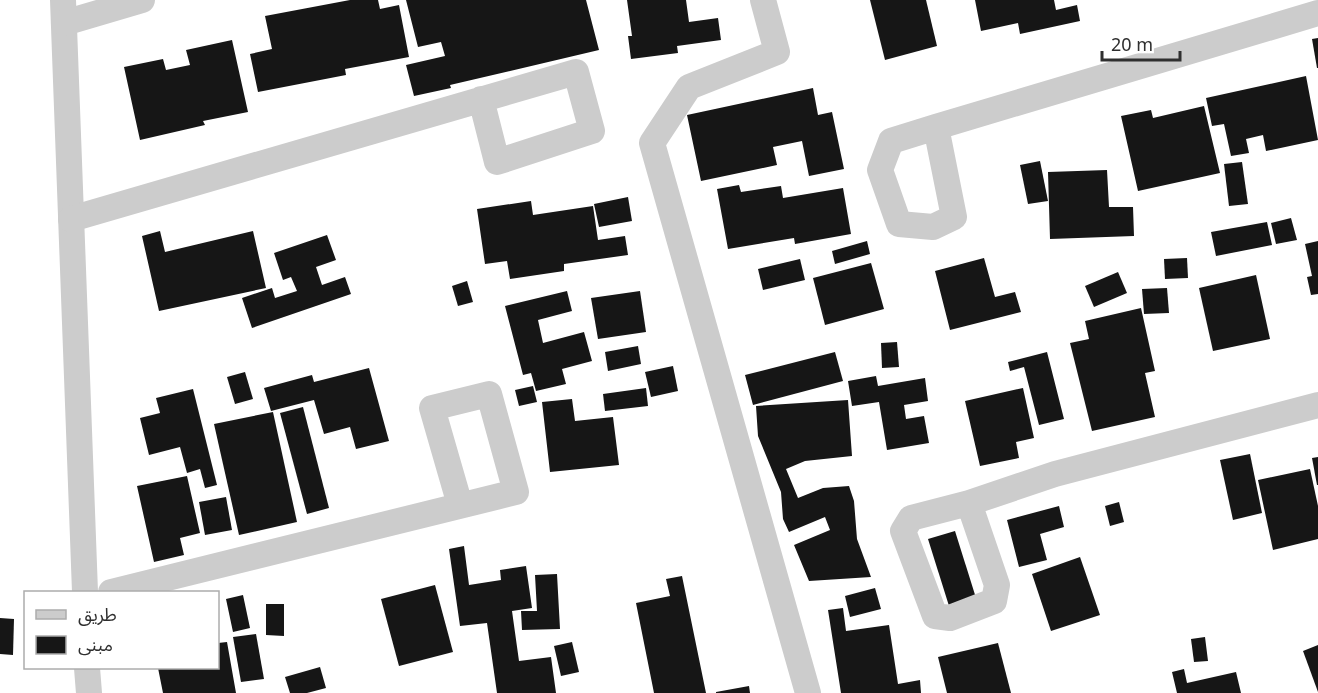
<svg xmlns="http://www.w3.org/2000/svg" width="1318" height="693" font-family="'Noto Sans','Noto Sans Arabic',sans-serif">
	<rect width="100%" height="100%" fill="#fff"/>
	<g fill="#161616">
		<polygon points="350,0 378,0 380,9 399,5 409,57 345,69 346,75 258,92 250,54 272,49 265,16"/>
		<polygon points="406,0 586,0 599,50 450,85 451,88 414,96 406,65 445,56 441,42 418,47"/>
		<polygon points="627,0 686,0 689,22 718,18 721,40 677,46 678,53 631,59 628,36 632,36"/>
		<polygon points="870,0 926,0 937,46 885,60"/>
		<polygon points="975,0 1054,0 1056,10 1077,5 1080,21 1020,34 1018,23 981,31"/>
		<polygon points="1318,38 1318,68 1317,68 1312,39"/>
		<polygon points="232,40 248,112 203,121 205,125 140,140 124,67 163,59 166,70 190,65 186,50"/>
		<polygon points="1306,76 1318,140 1266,151 1263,135 1246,139 1249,153 1231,156 1224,124 1212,126 1206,98"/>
		<polygon points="813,88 818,115 832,112 844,169 809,176 802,141 773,147 777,165 701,181 687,115"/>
		<polygon points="1204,106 1220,173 1138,191 1121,116 1151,110 1153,118"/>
		<polygon points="1040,161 1048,201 1028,204 1020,165"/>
		<polygon points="1242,162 1248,204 1229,206 1224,164"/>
		<polygon points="1107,170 1109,207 1133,207 1134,236 1050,239 1048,172"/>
		<polygon points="739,185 741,192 781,186 783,198 843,188 851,234 795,244 794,238 728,249 717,189"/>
		<polygon points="628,197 632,221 599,227 594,204"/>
		<polygon points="531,201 533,215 593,206 598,240 625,236 628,255 564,264 564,271 510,279 507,261 485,264 477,209"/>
		<polygon points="1291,218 1297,240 1276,244 1271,223"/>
		<polygon points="1267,222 1272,245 1216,256 1211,232"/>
		<polygon points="160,231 165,252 253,231 266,288 159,311 142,236"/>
		<polygon points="327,235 336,260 316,267 322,285 345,277 351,294 252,328 242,298 272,288 275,298 297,291 291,277 283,280 274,253"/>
		<polygon points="867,241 870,254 835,264 832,251"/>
		<polygon points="1318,241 1318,294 1311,295 1307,277 1312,276 1305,244"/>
		<polygon points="984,258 995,297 1015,292 1021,312 950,330 935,271"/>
		<polygon points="1187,258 1188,278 1165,279 1164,259"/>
		<polygon points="800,259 805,280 763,290 758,269"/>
		<polygon points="871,263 884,309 825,325 813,278"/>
		<polygon points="1118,272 1127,293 1094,307 1085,286"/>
		<polygon points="1256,275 1270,339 1213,351 1199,288"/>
		<polygon points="467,281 473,302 458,306 452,286"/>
		<polygon points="1167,288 1169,313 1144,314 1142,289"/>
		<polygon points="567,291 572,311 538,320 543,343 584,332 592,361 562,369 566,384 536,391 531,373 523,375 505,306"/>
		<polygon points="640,291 646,332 598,339 591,298"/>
		<polygon points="1141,308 1155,371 1145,373 1155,417 1092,431 1070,343 1089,339 1085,321"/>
		<polygon points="897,342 899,367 882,368 881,343"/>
		<polygon points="638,346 641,364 608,371 605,352"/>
		<polygon points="835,352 843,381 753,405 745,375"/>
		<polygon points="1047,352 1064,419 1039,425 1024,367 1010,371 1008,362"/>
		<polygon points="673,366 678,391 651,397 645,372"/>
		<polygon points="369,368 389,441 356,449 350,427 324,434 314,400 271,411 264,388 312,375 314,382"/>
		<polygon points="245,372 253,399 235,404 227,377"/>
		<polygon points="876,376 878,386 925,378 928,401 904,405 906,419 924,416 929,443 887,450 879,402 852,406 848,381"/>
		<polygon points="533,386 537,402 519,406 515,390"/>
		<polygon points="646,388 648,406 605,411 603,394"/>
		<polygon points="1023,388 1034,438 1016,442 1019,458 980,466 965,401"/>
		<polygon points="193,389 217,485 205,488 200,469 187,473 180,447 149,455 140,418 160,413 156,398"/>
		<polygon points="572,399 575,421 613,417 619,465 550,472 542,402"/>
		<polygon points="848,400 852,456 805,461 786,469 798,498 823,488 849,486 854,501 857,539 871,577 809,581 794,545 830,530 825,517 789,532 783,519 781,492 758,436 756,406"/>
		<polygon points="303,407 329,508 307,514 280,413"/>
		<polygon points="273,412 297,522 239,535 214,424"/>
		<polygon points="1250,454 1262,513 1233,520 1220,460"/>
		<polygon points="1318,457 1318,485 1317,485 1312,458"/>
		<polygon points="1310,469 1318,506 1318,539 1273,550 1258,480"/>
		<polygon points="187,476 200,533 180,538 184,555 154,562 137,486"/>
		<polygon points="226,497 232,530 205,535 199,502"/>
		<polygon points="1119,502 1124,522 1110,526 1105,506"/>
		<polygon points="1059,506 1064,527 1040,534 1047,560 1019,567 1007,520"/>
		<polygon points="955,531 976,598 949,606 928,539"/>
		<polygon points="464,546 469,585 501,580 500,570 526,566 532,608 512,611 519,661 551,657 556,693 497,693 487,623 460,626 449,549"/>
		<polygon points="1080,557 1100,615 1051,631 1032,574"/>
		<polygon points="557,574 560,629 522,630 521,611 537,611 535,575"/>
		<polygon points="682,576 706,693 654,693 636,603 670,596 666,579"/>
		<polygon points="435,585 453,652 399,666 381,599"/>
		<polygon points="875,588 881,609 850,617 845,596"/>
		<polygon points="243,595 250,628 233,632 226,599"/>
		<polygon points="266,604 284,604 284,636 266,635"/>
		<polygon points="843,608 846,631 889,625 898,684 920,680 921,693 841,693 828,610"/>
		<polygon points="0,618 14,619 13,655 0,654"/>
		<polygon points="256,634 264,679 241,682 233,637"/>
		<polygon points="1205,637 1208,661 1194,662 1191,639"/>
		<polygon points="227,642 236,693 163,693 158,668 218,668 218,643"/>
		<polygon points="572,642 579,672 561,676 554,646"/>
		<polygon points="998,643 1011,693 947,693 938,657"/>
		<polygon points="1318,645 1318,692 1303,651"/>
		<polygon points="320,667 326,688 307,693 290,693 285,677"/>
		<polygon points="1184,669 1187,683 1236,672 1241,693 1177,693 1172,672"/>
		<polygon points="749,686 750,693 716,693 716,692"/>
	</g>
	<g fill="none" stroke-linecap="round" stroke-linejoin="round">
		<g stroke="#ccc" stroke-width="26">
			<polyline points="63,0 85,592"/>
			<polyline points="763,0 777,52 689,87 652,143 808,693"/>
			<polyline points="64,23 142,0"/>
			<polyline points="936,127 954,217 933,227 899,224 880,170 891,141 936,127 1318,13"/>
			<polyline points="71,219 576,72 592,131 497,162 481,99"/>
			<polyline points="969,503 997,585 994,601 950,618 935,616 903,531 911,518 969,503 1055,474 1318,405"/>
			<polyline points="111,592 516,492 489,394 432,408 460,505"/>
			<polyline points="87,668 89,693"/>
		</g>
	</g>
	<rect x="24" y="591" width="195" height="78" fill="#ffffff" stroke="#acacac" stroke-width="1.5"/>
	<rect x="36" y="610" width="30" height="9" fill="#cccccc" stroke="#acacac" stroke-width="1.5"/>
	<text x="78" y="621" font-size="18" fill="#2f2f2f">طريق</text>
	<rect x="36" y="636" width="30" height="18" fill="#161616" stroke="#acacac" stroke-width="1.5"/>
	<text x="78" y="651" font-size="18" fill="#2f2f2f">مبنى</text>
	<path d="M1102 51v9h78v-9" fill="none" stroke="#2f2f2f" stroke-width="3"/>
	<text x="1111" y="51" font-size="18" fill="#2f2f2f" stroke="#ffffff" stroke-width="4.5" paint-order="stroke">20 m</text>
</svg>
